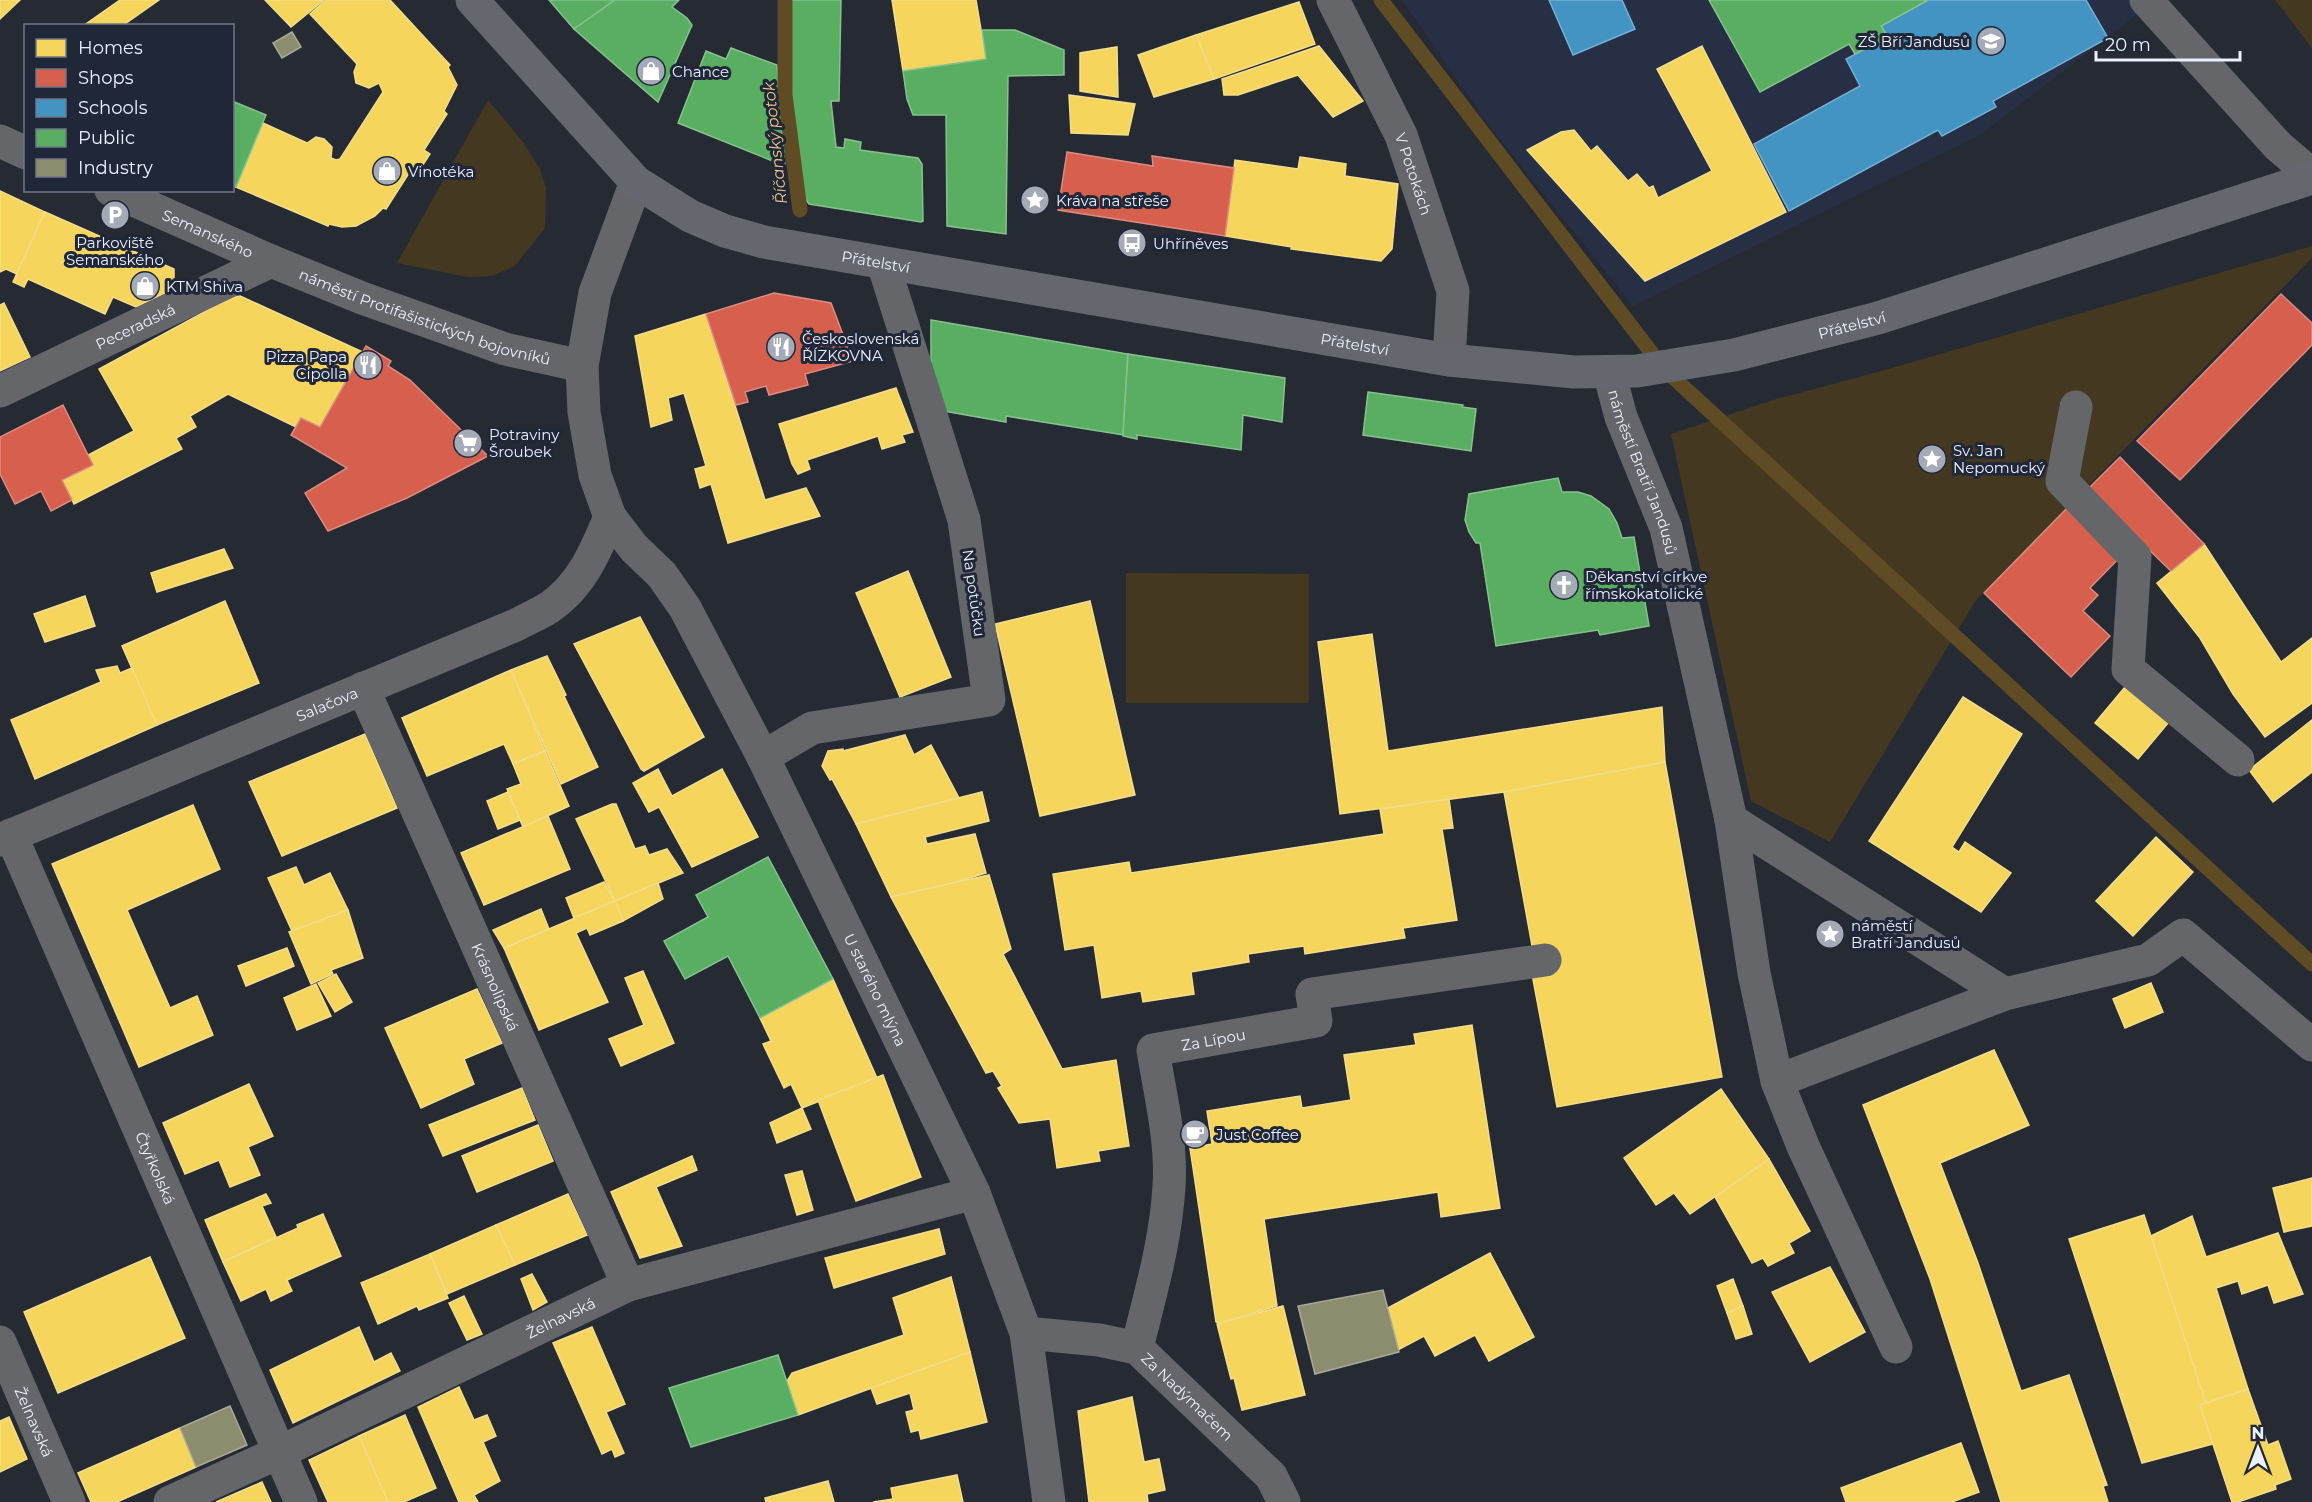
<svg xmlns="http://www.w3.org/2000/svg" width="2312" height="1502" font-family="Montserrat,sans-serif">
	<rect width="100%" height="100%" fill="#262a33"/>
	<polygon fill="#262f44" points="1402,0 2156,0 1980,135 1633,306 1488,124"/>
	<g fill="#453820">
		<polygon points="2275,0 2312,0 2312,48"/>
		<polygon points="488,100 523,142 540,169 546,188 545,228 515,266 492,276 468,277 397,263"/>
		<polygon points="2312,246 2312,258 1976,600 1830,842 1751,801 1671,434 1773,400 1885,370"/>
		<polygon points="1126,573 1309,574 1309,703 1126,703"/>
	</g>
	<g fill="#f6d55c" stroke="#f2dd8c" stroke-width="1.5">
		<polygon points="0,0 20,0 0,19"/>
		<polygon points="120,0 159,0 122,26 83,26"/>
		<polygon points="265,0 324,0 291,27"/>
		<polygon points="326,0 390,0 450,65 448,67 457,85 444,111 447,114 424,150 430,154 415,177 409,173 386,209 383,208 375,216 356,226 342,227 329,224 328,226 236,187 263,123 307,143 316,137 324,139 332,147 331,158 336,160 340,159 383,92 379,83 369,88 356,83 354,72 357,64 310,14"/>
		<polygon points="892,0 976,0 986,59 903,71"/>
		<polygon points="1299,2 1315,44 1214,79 1196,35"/>
		<polygon points="1196,35 1214,79 1154,97 1138,55"/>
		<polygon points="1319,46 1363,101 1333,117 1298,75 1238,95 1224,95 1222,79"/>
		<polygon points="1702,46 1786,212 1645,281 1527,150 1561,132 1574,130 1591,151 1597,146 1628,181 1637,174 1649,188 1653,186 1658,198 1712,171 1657,69"/>
		<polygon points="1117,47 1118,97 1080,91 1080,53"/>
		<polygon points="1069,95 1135,104 1128,135 1071,133"/>
		<polygon points="1300,157 1346,164 1345,176 1398,184 1392,249 1381,261 1291,249 1292,247 1225,236 1235,160 1298,169"/>
		<polygon points="0,191 45,212 17,274 6,269 0,272"/>
		<polygon points="45,212 174,269 174,289 136,307 113,297 105,314 28,279 24,287 13,282"/>
		<polygon points="240,296 363,352 320,427 301,418 296,427 228,394 190,416 196,427 176,438 182,449 74,504 62,480 93,465 88,455 134,431 99,369 230,298"/>
		<polygon points="4,303 30,357 0,371 0,305"/>
		<polygon points="706,314 765,500 806,488 820,516 728,543 711,484 700,488 695,469 706,466 684,393 668,398 672,420 651,427 635,336"/>
		<polygon points="896,388 913,432 902,435 905,442 882,449 878,436 807,460 810,469 798,474 792,464 779,424"/>
		<polygon points="2204,544 2281,662 2312,638 2312,703 2265,737 2233,694 2200,638 2157,583"/>
		<polygon points="224,549 233,568 157,592 151,573"/>
		<polygon points="908,571 951,677 900,697 856,593"/>
		<polygon points="85,596 95,626 45,642 34,614"/>
		<polygon points="225,601 259,683 157,725 122,646"/>
		<polygon points="1090,601 1135,795 1040,816 995,624"/>
		<polygon points="640,617 704,737 644,771 641,769 574,644"/>
		<polygon points="1372,634 1388,751 1662,707 1665,762 1504,792 1340,814 1318,642"/>
		<polygon points="547,656 566,695 564,696 598,767 561,784 511,670"/>
		<polygon points="117,666 120,673 132,668 157,725 35,779 11,720 101,682 96,670"/>
		<polygon points="511,670 545,751 513,764 504,744 427,776 402,718"/>
		<polygon points="2125,687 2168,723 2138,759 2095,723"/>
		<polygon points="1963,697 2022,734 1952,847 1959,852 1965,842 2011,873 1981,912 1869,841"/>
		<polygon points="2312,720 2312,772 2273,802 2249,770"/>
		<polygon points="365,734 397,808 282,856 249,782"/>
		<polygon points="905,735 914,755 931,745 959,798 856,824 832,779 830,780 822,766 828,751 843,749 843,751"/>
		<polygon points="545,751 569,806 523,827 507,789 521,784 513,764"/>
		<polygon points="1665,762 1722,1077 1557,1107 1532,974 1533,951 1504,792"/>
		<polygon points="658,769 672,796 722,769 758,837 692,867 659,807 649,812 633,783"/>
		<polygon points="508,792 520,820 498,829 487,801"/>
		<polygon points="982,792 989,821 925,837 927,844 975,834 986,873 934,889 925,889 891,897 856,824"/>
		<polygon points="1449,799 1453,828 1442,829 1457,920 1403,928 1405,938 1305,954 1304,946 1248,954 1249,962 1191,972 1194,994 1143,1002 1141,991 1102,998 1094,945 1065,950 1053,874 1129,862 1131,873 1384,834 1380,809"/>
		<polygon points="612,804 616,804 635,849 645,846 649,855 667,849 683,873 615,901 576,819"/>
		<polygon points="193,805 220,869 127,910 170,1008 197,996 213,1035 139,1067 52,864"/>
		<polygon points="548,816 570,869 484,905 461,853"/>
		<polygon points="2156,837 2193,872 2133,936 2096,901"/>
		<polygon points="296,867 304,885 330,873 348,910 292,931 268,878"/>
		<polygon points="989,875 1011,949 1003,954 1062,1069 1116,1060 1129,1146 1098,1151 1100,1161 1057,1168 1050,1119 1019,1123 998,1088 1002,1086 993,1071 986,1073 891,897"/>
		<polygon points="604,882 615,901 574,918 566,898"/>
		<polygon points="658,883 663,899 623,921 615,901"/>
		<polygon points="615,901 623,921 590,935 587,928 576,933 608,1002 539,1030 504,948"/>
		<polygon points="541,909 549,929 504,948 493,930"/>
		<polygon points="348,910 363,958 331,970 333,974 311,984 289,932"/>
		<polygon points="287,948 294,966 246,986 238,966"/>
		<polygon points="643,971 674,1043 621,1066 609,1039 644,1025 625,978"/>
		<polygon points="336,974 352,1002 335,1012 318,983"/>
		<polygon points="833,979 877,1078 802,1108 791,1084 784,1088 763,1044 771,1041 760,1018"/>
		<polygon points="2151,983 2163,1012 2125,1028 2113,999"/>
		<polygon points="316,984 331,1016 297,1030 284,998"/>
		<polygon points="477,989 502,1043 464,1059 474,1084 421,1108 385,1028"/>
		<polygon points="1472,1025 1500,1208 1441,1217 1438,1192 1264,1219 1277,1306 1220,1323 1216,1322 1190,1148 1212,1144 1207,1111 1300,1096 1302,1108 1351,1100 1344,1055 1416,1045 1414,1034"/>
		<polygon points="1994,1050 2029,1125 1940,1163 1978,1263 2021,1391 2069,1375 2107,1485 2103,1486 2108,1502 2001,1502 1930,1279 1863,1105"/>
		<polygon points="883,1075 921,1177 856,1201 818,1100"/>
		<polygon points="249,1084 273,1136 248,1147 260,1175 230,1187 219,1160 185,1174 163,1123"/>
		<polygon points="522,1088 535,1120 443,1156 429,1125"/>
		<polygon points="1721,1089 1769,1159 1690,1214 1674,1193 1656,1205 1624,1158"/>
		<polygon points="802,1108 811,1129 777,1143 770,1123"/>
		<polygon points="538,1125 553,1161 477,1192 462,1156"/>
		<polygon points="692,1156 697,1170 656,1187 682,1246 640,1258 611,1192"/>
		<polygon points="1769,1159 1810,1231 1789,1243 1794,1253 1768,1266 1763,1258 1752,1263 1715,1197"/>
		<polygon points="802,1171 813,1210 797,1215 785,1175"/>
		<polygon points="2312,1178 2312,1226 2284,1232 2273,1188"/>
		<polygon points="266,1194 271,1203 262,1206 276,1237 223,1262 205,1220"/>
		<polygon points="568,1194 587,1235 515,1265 496,1225"/>
		<polygon points="323,1214 341,1256 287,1280 292,1291 271,1301 266,1289 241,1301 223,1262 298,1228 297,1225"/>
		<polygon points="2144,1215 2206,1403 2200,1405 2213,1444 2142,1463 2069,1239"/>
		<polygon points="2192,1216 2206,1257 2278,1233 2303,1294 2274,1303 2268,1285 2242,1294 2238,1281 2216,1288 2248,1389 2206,1403 2151,1236"/>
		<polygon points="496,1225 515,1265 447,1294 430,1254"/>
		<polygon points="939,1229 945,1254 834,1288 825,1258"/>
		<polygon points="1490,1253 1534,1337 1489,1361 1475,1335 1435,1356 1424,1336 1398,1350 1388,1308"/>
		<polygon points="430,1254 448,1298 419,1310 417,1306 378,1324 361,1283"/>
		<polygon points="150,1257 185,1338 58,1393 24,1312"/>
		<polygon points="1830,1267 1865,1332 1810,1362 1772,1292"/>
		<polygon points="532,1274 547,1302 533,1310 521,1279"/>
		<polygon points="951,1277 970,1352 798,1415 787,1381 792,1373 904,1335 893,1298"/>
		<polygon points="1733,1279 1743,1306 1727,1313 1717,1286"/>
		<polygon points="464,1296 482,1334 467,1340 449,1303"/>
		<polygon points="1283,1306 1305,1395 1242,1410 1234,1378 1231,1379 1217,1324"/>
		<polygon points="1743,1306 1752,1334 1736,1339 1727,1313"/>
		<polygon points="359,1327 374,1362 391,1353 400,1371 293,1423 270,1370"/>
		<polygon points="592,1327 625,1404 606,1412 624,1453 615,1457 612,1449 602,1454 553,1343"/>
		<polygon points="970,1352 987,1422 921,1439 919,1430 911,1432 906,1412 914,1410 910,1393 877,1404 871,1388"/>
		<polygon points="459,1387 474,1420 487,1415 496,1436 483,1442 500,1481 474,1495 478,1502 459,1502 418,1407"/>
		<polygon points="2248,1389 2268,1445 2278,1441 2291,1479 2275,1485 2276,1489 2238,1502 2232,1502 2200,1405"/>
		<polygon points="1132,1397 1144,1462 1159,1459 1165,1490 1147,1494 1148,1502 1089,1502 1078,1411"/>
		<polygon points="405,1415 436,1488 404,1502 388,1502 359,1436"/>
		<polygon points="9,1417 27,1459 0,1472 0,1421"/>
		<polygon points="180,1428 196,1467 117,1502 91,1502 78,1473"/>
		<polygon points="359,1436 388,1502 328,1502 309,1460"/>
		<polygon points="1961,1443 1979,1492 1952,1502 1846,1502 1841,1488"/>
		<polygon points="957,1475 963,1502 873,1502 893,1499 891,1488"/>
		<polygon points="828,1481 834,1502 766,1502 765,1498"/>
		<polygon points="262,1482 271,1502 216,1502"/>
	</g>
	<g fill="#d6604d" stroke="#dc8b82" stroke-width="1.5">
		<polygon points="1067,152 1153,166 1152,156 1234,168 1225,236 1058,210"/>
		<polygon points="774,293 831,303 853,361 805,374 808,385 769,395 766,386 745,392 748,402 736,405 706,314"/>
		<polygon points="2281,294 2312,323 2312,345 2180,480 2137,441"/>
		<polygon points="366,346 391,361 388,366 410,380 488,456 407,498 328,531 305,493 347,468 291,435 301,418 320,427"/>
		<polygon points="63,405 93,465 62,480 72,500 51,511 41,491 15,504 0,474 0,437"/>
		<polygon points="2120,457 2204,544 2171,571 2087,490"/>
		<polygon points="2070,505 2123,554 2090,588 2098,595 2083,611 2110,636 2071,677 1984,593"/>
	</g>
	<g fill="#4393c3" stroke="#75afd4" stroke-width="1.5">
		<polygon points="1549,0 1622,0 1635,29 1573,55"/>
		<polygon points="1928,0 2086,0 2108,38 1993,101 1996,107 1942,136 1938,130 1789,211 1754,144 1860,86 1846,59 1888,37 1881,26"/>
	</g>
	<g fill="#5aae61" stroke="#85c290" stroke-width="1.5">
		<polygon points="549,0 615,0 574,29"/>
		<polygon points="615,0 679,0 672,7 687,18 692,25 658,102 574,29"/>
		<polygon points="788,0 841,0 839,101 831,101 836,147 844,148 845,139 861,142 860,150 918,158 922,164 923,221 921,222 809,204 806,200 795,157 787,96"/>
		<polygon points="1709,0 1928,0 1881,26 1888,37 1855,54 1849,44 1760,92"/>
		<polygon points="982,30 1015,30 1064,50 1064,75 1008,76 1006,234 947,226 946,115 913,115 907,99 903,71 986,59"/>
		<polygon points="731,48 777,65 785,166 678,123 706,51 726,59"/>
		<polygon points="232,101 266,115 236,187 232,185"/>
		<polygon points="931,320 1128,354 1123,435 1006,416 1006,422 944,411 931,370"/>
		<polygon points="1128,354 1285,378 1282,422 1243,415 1241,450 1137,435 1137,439 1123,436"/>
		<polygon points="1368,392 1463,405 1462,407 1476,409 1471,451 1363,435"/>
		<polygon points="1558,478 1562,492 1578,492 1591,496 1609,509 1617,523 1622,538 1634,537 1649,626 1600,635 1598,630 1496,646 1480,543 1476,543 1469,532 1465,520 1469,494"/>
		<polygon points="768,857 833,979 760,1018 728,956 685,979 664,941 708,917 696,895"/>
		<polygon points="778,1355 798,1415 691,1447 669,1388"/>
	</g>
	<g fill="#8c8c6e" stroke="#a8aa99" stroke-width="1.5">
		<polygon points="292,32 301,47 282,58 273,43"/>
		<polygon points="1383,1290 1399,1352 1315,1374 1298,1306"/>
		<polygon points="230,1406 247,1445 196,1467 180,1428"/>
	</g>
	<g fill="none" stroke-linecap="round" stroke-linejoin="round">
		<g stroke="#604c24" stroke-width="15">
			<polyline points="785,0 785,95 800,210"/>
			<polyline points="1381,0 1664,369 2312,964"/>
		</g>
		<g stroke="#64666a" stroke-width="33">
			<path id="s1" d="M1333,0l68,135 52,156 -4,69"/>
			<polyline points="2146,0 2278,146 2312,175"/>
			<polyline points="0,141 26,153"/>
			<path id="s2" d="M636,182l-41,111 -13,73 2,46 11,63 15,42 24,31 28,27 23,33 78,149 211,436 52,140 23,169"/>
			<path id="s3" d="M111,190l160,71 91,37 143,51 77,17"/>
			<path id="s4" d="M1609,372l12,45 45,111 65,292 23,153 23,108 26,65 93,201"/>
			<path id="s5" d="M0,391l271,-130"/>
			<polyline points="2076,407 2062,481 2135,557 2128,669 2238,760"/>
			<path id="s6" d="M363,688l265,597"/>
			<polyline points="763,757 812,728 989,700 964,520 883,263"/>
			<polyline points="1731,820 2005,994"/>
			<path id="s7" d="M11,835l290,667"/>
			<path id="s8" d="M0,840l516,-215c11,-6 23,-11 34,-18 32,-22 45,-55 60,-90"/>
			<polyline points="1777,1081 2005,994 2148,960 2183,935 2312,1045"/>
			<path id="s9" d="M1026,1333l73,7 38,8 134,128 13,26"/>
			<path id="s10" d="M0,1342l69,160"/>
			<path id="s11" d="M1137,1348c13,-53 29,-107 32,-162 3,-45 -9,-92 -16,-136l163,-29 -4,-27 233,-34"/>
			<path id="s12" d="M170,1502l110,-50 348,-167 346,-92"/>
		</g>
		<path stroke="#65676e" stroke-width="33" id="s13" d="M472,0l164,182 54,34 35,15 39,11 685,118 125,12 63,-1 97,-16 144,-37 434,-140"/>
	</g>
	<defs>
		<g id="school-disc" transform="scale(1.5)"><circle r="9.5" fill="#a5abb6" stroke="#202739"/><path d="M0-5L7-2L0 1L-7-2ZM-4 1L0 2.5L4 1V4Q0 6-4 4Z" fill="#fff"/></g>
		<g id="shop-disc" transform="scale(1.5)"><circle r="9.5" fill="#a5abb6" stroke="#202739"/><path d="M-5-2.5h2.3a2.7 3.5 0 0 1 5.4 0H5L5.5 6h-11ZM-1.5-2.5h3a1.5 2.3 0 0 0-3 0Z" fill="#fff"/></g>
		<g id="sight-disc" transform="scale(1.5)"><circle r="9.5" fill="#a5abb6" stroke="#202739"/><path d="M0-6L1.8-2.2L6-1.7L2.9 1.2L3.7 5.4L0 3.3L-3.7 5.4L-2.9 1.2L-6-1.7L-1.8-2.2Z" fill="#fff"/></g>
		<g id="parking-disc" transform="scale(1.5)"><circle r="9.5" fill="#a5abb6" stroke="#202739"/><path d="M-3.5-5.5H1a3.5 3.5 0 0 1 0 7H-1V5.5H-3.5ZM-1-3.4V-.6H.8a1.4 1.4 0 0 0 0-2.8Z" fill="#fff"/></g>
		<g id="bus-disc" transform="scale(1.5)"><circle r="9.5" fill="#a5abb6" stroke="#202739"/><path d="M-5-6H5V4H4V6H2V4H-2V6H-4V4H-5ZM-3.5-4V0h7V-4ZM-3.5 1.2v1.5H-2V1.2ZM2 1.2v1.5H3.5V1.2Z" fill="#fff"/></g>
		<g id="restaurant-disc" transform="scale(1.5)"><circle r="9.5" fill="#a5abb6" stroke="#202739"/><path d="M-5-6h1v4h1v-4h1v4h1v-4h1v5L-1.5 .5V6h-2V.5L-5-1ZM5-6V6H3V1.5H1.5Q1.5-4 5-6Z" fill="#fff"/></g>
		<g id="supermarket-disc" transform="scale(1.5)"><circle r="9.5" fill="#a5abb6" stroke="#202739"/><path d="M-6-5.5h2.5l.6 2H6L4.5 2H-2.5L-4.4-4H-6ZM-1.5 3.2a1.3 1.3 0 1 0 .1 0ZM3 3.2a1.3 1.3 0 1 0 .1 0Z" fill="#fff"/></g>
		<g id="church-disc" transform="scale(1.5)"><circle r="9.5" fill="#a5abb6" stroke="#202739"/><path d="M-1.2-6h2.4v3.5h3.3v2.4h-3.3V6h-2.4V-.1h-3.3v-2.4h3.3Z" fill="#fff"/></g>
		<g id="cafe-disc" transform="scale(1.5)"><circle r="9.5" fill="#a5abb6" stroke="#202739"/><path d="M-5.5-4.5H6V0H3Q3 3.5 0 3.5H-2.5Q-5.5 3.5-5.5 0ZM3-3.2v2h1.7v-2ZM-6 4.5H4V6H-6Z" fill="#fff"/></g>
	</defs>
	<g fill-rule="evenodd">
		<use href="#school-disc" x="1991" y="41"/>
		<use href="#shop-disc" x="651" y="71"/>
		<use href="#shop-disc" x="387" y="171"/>
		<use href="#sight-disc" x="1035" y="200"/>
		<use href="#parking-disc" x="115" y="215"/>
		<use href="#bus-disc" x="1132" y="243"/>
		<use href="#shop-disc" x="145" y="286"/>
		<use href="#restaurant-disc" x="781" y="347"/>
		<use href="#restaurant-disc" x="368" y="365"/>
		<use href="#supermarket-disc" x="468" y="443"/>
		<use href="#sight-disc" x="1932" y="459"/>
		<use href="#church-disc" x="1564" y="585"/>
		<use href="#sight-disc" x="1830" y="934"/>
		<use href="#cafe-disc" x="1195" y="1134"/>
	</g>
	<g text-anchor="middle" dominant-baseline="central" stroke-width="6" stroke-linejoin="round" paint-order="stroke">
		<g font-size="15" fill="#eaf0fc" stroke="#202739" text-anchor="start">
			<text x="1970" y="41" text-anchor="end">ZŠ Bří Jandusů</text>
			<text x="672" y="71">Chance</text>
			<text x="408" y="171">Vinotéka</text>
			<text x="1056" y="200">Kráva na střeše</text>
			<text x="115" y="242" text-anchor="middle">Parkoviště<tspan x="115" dy="17">Semanského</tspan></text>
			<text x="1153" y="243">Uhříněves</text>
			<text x="166" y="286">KTM Shiva</text>
			<text x="802" y="338">Československá<tspan x="802" dy="17">ŘÍZKOVNA</tspan></text>
			<text x="347" y="356" text-anchor="end">Pizza Papa<tspan x="347" dy="17">Cipolla</tspan></text>
			<text x="489" y="434">Potraviny<tspan x="489" dy="17">Šroubek</tspan></text>
			<text x="1953" y="450">Sv. Jan<tspan x="1953" dy="17">Nepomucký</tspan></text>
			<text x="1585" y="576">Děkanství církve<tspan x="1585" dy="17">římskokatolické</tspan></text>
			<text x="1851" y="925">náměstí<tspan x="1851" dy="17">Bratří Jandusů</tspan></text>
			<text x="1216" y="1134">Just Coffee</text>
		</g>
		<g font-size="15" fill="#eaf0fc" stroke="#202739">
			<text stroke="none"><textPath href="#s1" startOffset="192">V Potokách</textPath></text>
			<text stroke="none"><textPath href="#s3" startOffset="106">Semanského</textPath></text>
			<text stroke="none"><textPath href="#s13" startOffset="501">Přátelství</textPath></text>
			<text stroke="none"><textPath href="#s3" startOffset="339">náměstí Protifašistických bojovníků</textPath></text>
			<text stroke="none"><textPath href="#s13" startOffset="1491">Přátelství</textPath></text>
			<text stroke="none"><textPath href="#s5" startOffset="150">Peceradská</textPath></text>
			<text stroke="none"><textPath href="#s13" startOffset="987">Přátelství</textPath></text>
			<text stroke="none"><textPath href="#s4" startOffset="106">náměstí Bratří Jandusů</textPath></text>
			<text transform="translate(974 593) rotate(82)">Na potůčku</text>
			<text stroke="none"><textPath href="#s8" startOffset="354">Salačova</textPath></text>
			<text stroke="none"><textPath href="#s6" startOffset="327">Krásnolipská</textPath></text>
			<text stroke="none"><textPath href="#s2" startOffset="892">U starého mlýna</textPath></text>
			<text stroke="none"><textPath href="#s11" startOffset="364">Za Lípou</textPath></text>
			<text stroke="none"><textPath href="#s7" startOffset="363">Čtyřkolská</textPath></text>
			<text stroke="none"><textPath href="#s12" startOffset="432">Želnavská</textPath></text>
			<text stroke="none"><textPath href="#s9" startOffset="182">Za Nadýmačem</textPath></text>
			<text stroke="none"><textPath href="#s10" startOffset="87">Želnavská</textPath></text>
		</g>
		<g font-size="16" font-style="italic" fill="#efc882" stroke="#202739">
			<text transform="translate(775 143) rotate(-96)">Říčanský potok</text>
		</g>
	</g>
	<rect x="24" y="24" width="210" height="168" fill="#202739" stroke="#717787" stroke-width="1.5"/>
	<rect x="36" y="39" width="30" height="18" fill="#f6d55c" stroke="#717787" stroke-width="1.5"/>
	<text x="78" y="54" font-size="18" fill="#eaf0fc">Homes</text>
	<rect x="36" y="69" width="30" height="18" fill="#d6604d" stroke="#717787" stroke-width="1.5"/>
	<text x="78" y="84" font-size="18" fill="#eaf0fc">Shops</text>
	<rect x="36" y="99" width="30" height="18" fill="#4393c3" stroke="#717787" stroke-width="1.5"/>
	<text x="78" y="114" font-size="18" fill="#eaf0fc">Schools</text>
	<rect x="36" y="129" width="30" height="18" fill="#5aae61" stroke="#717787" stroke-width="1.5"/>
	<text x="78" y="144" font-size="18" fill="#eaf0fc">Public</text>
	<rect x="36" y="159" width="30" height="18" fill="#8c8c6e" stroke="#717787" stroke-width="1.5"/>
	<text x="78" y="174" font-size="18" fill="#eaf0fc">Industry</text>
	<g transform="translate(2258 1448)" stroke="#202739" stroke-width="4.5" paint-order="stroke">
	<path d="M0-4.5L10 22L0 15L-10 22Z" fill="#eaf0fc"/>
	<text y="-9" font-size="16" font-weight="bold" text-anchor="middle" fill="#eaf0fc">N</text>
	</g>
	<path d="M2096 51v9h144v-9" fill="none" stroke="#eaf0fc" stroke-width="3"/>
	<text x="2105" y="51" font-size="18" fill="#eaf0fc" stroke="#202739" stroke-width="4.5" paint-order="stroke">20 m</text>
</svg>
